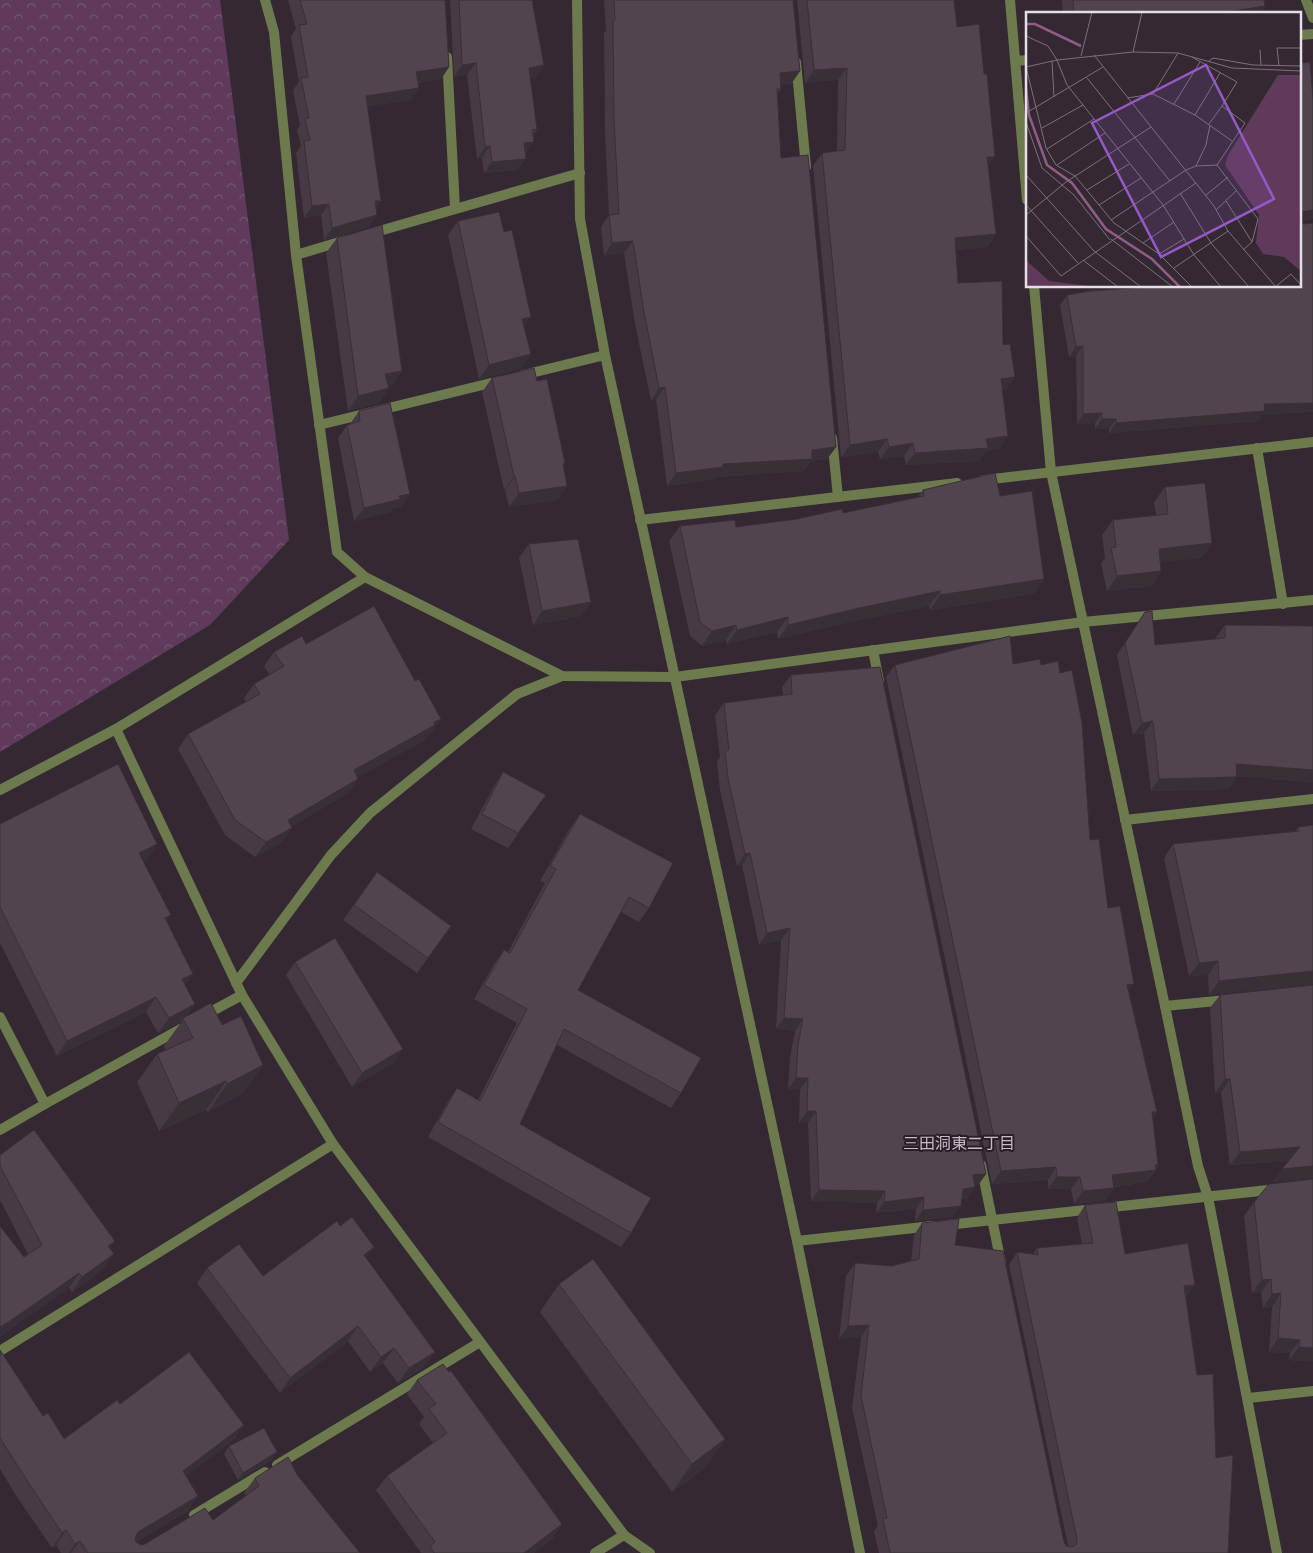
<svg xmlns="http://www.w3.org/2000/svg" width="1313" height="1553" font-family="'IBM Plex Sans','Noto Sans JP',sans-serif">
	<defs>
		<pattern id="forest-crowns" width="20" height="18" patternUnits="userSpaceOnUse" patternTransform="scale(1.25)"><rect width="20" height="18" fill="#5f3a5a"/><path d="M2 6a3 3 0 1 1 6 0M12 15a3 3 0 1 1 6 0" fill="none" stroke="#765672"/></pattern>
	</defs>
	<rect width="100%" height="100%" fill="#342832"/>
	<polygon fill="url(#forest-crowns)" points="0,0 220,0 289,540 210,625 0,752"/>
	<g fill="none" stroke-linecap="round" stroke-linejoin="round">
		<g stroke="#6c7a4d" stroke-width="10">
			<polyline points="265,0 274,32 296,255 337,552 365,577 562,676 675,677 1083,622 1313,600"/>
			<polyline points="577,0 580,219 605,355 797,1241 860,1553"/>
			<polyline points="1306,0 1313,18"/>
			<polyline points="1299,35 1313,34"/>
			<polyline points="447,57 455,208"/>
			<polyline points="1016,61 1027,60"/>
			<polyline points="796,62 806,167"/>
			<polyline points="369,234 580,173"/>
			<polyline points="296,255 346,240"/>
			<polyline points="523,375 605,355"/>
			<polyline points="319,425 499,381"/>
			<polyline points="832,438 838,497"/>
			<polyline points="1257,448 1283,604"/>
			<polyline points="984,480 1313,442"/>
			<polyline points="640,520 957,483"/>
			<polyline points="873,650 879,681"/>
			<polyline points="116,729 242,995 333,1144 624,1535 650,1553"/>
			<polyline points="0,790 116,729 365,577"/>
			<polyline points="1125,820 1313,799"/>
			<polyline points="236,983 331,855 370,813 517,694 562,676"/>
			<polyline points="1165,1006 1227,1000"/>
			<polyline points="203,1016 242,995"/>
			<polyline points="0,1017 45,1104 0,1130"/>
			<polyline points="45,1104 184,1027"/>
			<polyline points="981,1165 1001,1263"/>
			<polyline points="947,1225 1278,1189"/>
			<polyline points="797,1241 932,1226"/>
			<polyline points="0,1351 333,1144"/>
			<polyline points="1248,1398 1313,1391"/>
			<polyline points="277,1465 480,1342"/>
			<polyline points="194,1515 265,1472"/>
			<polyline points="595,1553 624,1535"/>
		</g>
		<g stroke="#6c7a4d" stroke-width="10">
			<polyline points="1010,0 1027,200"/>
			<polyline points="1034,286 1051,472 1165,1006 1198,1166 1208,1197 1277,1553"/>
		</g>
	</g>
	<g fill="#463a44">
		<polygon points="288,0 445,0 449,67 441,79 418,83 419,88 411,100 367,106 376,207 369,227 324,240 321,215 304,218 296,153 301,146 297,130 300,126 293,90 299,82 291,37 296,29"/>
		<polygon points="450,0 532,0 544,65 536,77 530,78 537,129 533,135 518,170 484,173 482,158 477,159 467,75 454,77"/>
		<polygon points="604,0 793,0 800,71 791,84 781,85 781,89 777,94 781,158 836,447 827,459 810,462 804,471 716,477 715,479 667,486 656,399 651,401 635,324 624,253 604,256 601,227 609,215 605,131 604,33 606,30"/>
		<polygon points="797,0 954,0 957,27 988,167 996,234 987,247 956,250 958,283 1003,345 1006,390 1003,390 1000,449 986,451 979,461 906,465 904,456 880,459 878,452 841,457 813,166 822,153 837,151 838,80 805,83"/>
		<polygon points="1062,0 1264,0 1265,6 1260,14 1063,14"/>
		<polygon points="1310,62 1313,100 1313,219 1302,221 1304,224 1313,223 1313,412 1263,414 1258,421 1109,433 1109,429 1095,429 1095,423 1077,424 1076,356 1069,357 1060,305 1067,295 1090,291 1162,286 1299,286 1299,63"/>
		<polygon points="458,221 524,327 531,354 521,369 479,379 448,235"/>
		<polygon points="337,238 402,371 392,386 388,387 389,388 378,403 348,411 326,253"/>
		<polygon points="492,378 537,381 565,463 563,466 567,486 557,500 509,507 505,490 504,490 482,392"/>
		<polygon points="359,411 401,507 394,508 391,512 354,521 338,438 347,425 350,424"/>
		<polygon points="1165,487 1212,543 1201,558 1160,562 1161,571 1151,586 1107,591 1101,563 1105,558 1102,535 1113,520 1156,515 1154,502"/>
		<polygon points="923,490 1000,496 1044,579 1034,594 930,610 929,606 845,623 778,639 777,632 727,644 726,640 702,646 690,636 669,541 680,526 736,527 843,513 918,497"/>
		<polygon points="529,544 591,602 581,616 533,625 519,558"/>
		<polygon points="1145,612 1155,645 1216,639 1216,637 1225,625 1311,782 1237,776 1228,789 1151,791 1144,733 1133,735 1117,655"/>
		<polygon points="306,644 431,733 429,734 425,740 358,777 358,779 348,793 292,826 292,828 282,842 255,857 225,835 178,749 188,734 246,702 244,698 254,684 270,675 264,666 274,652"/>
		<polygon points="1013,664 1090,840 1129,991 1157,1112 1153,1118 1158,1165 1156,1170 1147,1182 1114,1187 1114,1188 1105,1201 1074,1204 1071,1189 1048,1189 1048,1180 992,1184 886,677 895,665"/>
		<polygon points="791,675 986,1174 978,1185 975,1185 967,1199 962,1199 961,1206 952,1217 915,1221 916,1209 876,1213 877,1203 811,1201 808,1123 799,1123 800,1090 788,1089 790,1057 795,1031 776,1029 781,940 759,945 742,865 737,866 720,790 717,762 720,757 715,715 724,703 783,696 782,687"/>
		<polygon points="503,772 546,795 508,848 471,829 493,788"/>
		<polygon points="580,814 649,908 639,922 621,912 578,990 681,1093 671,1108 557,1045 520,1124 631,1233 621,1247 428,1137 447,1103 457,1088 478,1100 517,1023 474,999 494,964 504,950 508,952 545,883 540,881 570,828"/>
		<polygon points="0,824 157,844 147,859 142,861 171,915 166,922 185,985 195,1004 186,1016 222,1025 263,1065 243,1093 208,1112 206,1110 159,1131 137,1082 157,1054 165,1050 164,1046 182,1021 158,1033 146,1012 57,1056 0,943"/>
		<polygon points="1313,825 1313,984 1209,995 1208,975 1189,976 1164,858 1173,844 1295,831 1298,827"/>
		<polygon points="377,872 451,926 417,973 343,920"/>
		<polygon points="295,962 403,1049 393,1063 352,1087 286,975"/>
		<polygon points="1313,985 1313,1178 1272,1182 1289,1161 1230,1165 1221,1092 1215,1093 1210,1008 1220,995"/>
		<polygon points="0,1155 115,1241 110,1248 103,1269 72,1292 69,1288 0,1336 0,1226 24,1257 28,1254 0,1200"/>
		<polygon points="1254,1202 1313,1362 1289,1360 1290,1353 1269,1352 1272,1307 1263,1308 1261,1292 1252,1293 1244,1216"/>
		<polygon points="1085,1205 1125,1254 1186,1297 1197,1375 1216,1458 1228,1553 879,1553 874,1531 878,1526 852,1408 861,1337 839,1339 846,1276 855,1263 892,1266 911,1261 914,1235 922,1223 955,1245 1064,1542 1066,1546 1068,1546 1009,1265 1017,1252 1033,1254 1037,1248 1082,1244 1077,1218"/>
		<polygon points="366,1258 425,1367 398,1383 383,1363 370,1372 348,1341 280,1393 197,1283 207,1268 263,1276"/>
		<polygon points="559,1284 725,1439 706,1467 672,1492 540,1312"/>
		<polygon points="0,1350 43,1416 64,1439 120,1404 234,1440 186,1476 188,1511 136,1542 141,1545 145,1544 213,1520 246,1496 244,1493 255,1478 298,1476 360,1553 61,1553 56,1545 52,1548 17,1497 0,1469"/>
		<polygon points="417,1380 562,1524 552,1539 534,1553 421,1553 376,1490 387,1476 433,1443 419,1424 424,1417 407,1394"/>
		<polygon points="229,1446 277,1452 272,1460 238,1480 224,1454"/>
	</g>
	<g fill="#393037">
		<polygon points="1265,6 1260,14 1212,14"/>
		<polygon points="476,63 467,75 454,77 462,65"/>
		<polygon points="544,65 536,77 521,80 529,68"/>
		<polygon points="449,67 441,79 408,84 416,72"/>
		<polygon points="847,68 838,80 805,83 814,70"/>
		<polygon points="800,71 791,84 772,86 780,73"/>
		<polygon points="419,88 411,100 358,108 366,96"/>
		<polygon points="534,142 525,154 524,143"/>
		<polygon points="490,146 482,158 477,159 485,147"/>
		<polygon points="987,157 995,157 986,169"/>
		<polygon points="526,159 518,170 484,173 492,162"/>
		<polygon points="375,201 381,201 372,212"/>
		<polygon points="329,204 321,215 304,218 312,206"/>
		<polygon points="1313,210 1313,219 1299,221 1299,215 1301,212"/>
		<polygon points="377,215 369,227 324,240 332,228"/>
		<polygon points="996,234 987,247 946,251 955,238"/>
		<polygon points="633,241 624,253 604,256 612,243"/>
		<polygon points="531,317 521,331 522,319"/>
		<polygon points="1083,346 1076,356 1069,357 1076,347"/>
		<polygon points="531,354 521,369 479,379 489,365"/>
		<polygon points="402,371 392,386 375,389 385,374"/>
		<polygon points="1015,377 1006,390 993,392 1001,379"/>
		<polygon points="665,387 656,399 651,401 659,388"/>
		<polygon points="389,388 378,403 348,411 358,396"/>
		<polygon points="1313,403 1313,412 1263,414 1258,421 1109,433 1116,423 1264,404"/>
		<polygon points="1102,413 1095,423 1077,424 1083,414"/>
		<polygon points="1102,419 1116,419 1109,429 1095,429"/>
		<polygon points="1008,436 1000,449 986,451 979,461 906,465 915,453 986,439"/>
		<polygon points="887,439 878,452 841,457 850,445"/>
		<polygon points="913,443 904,456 880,459 889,447"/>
		<polygon points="836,447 827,459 810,462 804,471 716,477 715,479 667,486 676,473 723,464"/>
		<polygon points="514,476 515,476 505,490 504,490"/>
		<polygon points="567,486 557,500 509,507 519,493"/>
		<polygon points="410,494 401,507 394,508 391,512 354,521 364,508 399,496"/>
		<polygon points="1212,543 1201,558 1148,564 1159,549"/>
		<polygon points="1161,571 1151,586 1107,591 1117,576"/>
		<polygon points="1044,579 1034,594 930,610 940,595"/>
		<polygon points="940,591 929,606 845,623 778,639 788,625 855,609"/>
		<polygon points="591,602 581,616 533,625 542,611"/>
		<polygon points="788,617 777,632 727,644 737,630"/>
		<polygon points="736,625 726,640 702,646 712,631"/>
		<polygon points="441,719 431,733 429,734 425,740 344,785 354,770"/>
		<polygon points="1153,721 1144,733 1133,735 1142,723"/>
		<polygon points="1236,764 1313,770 1313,782 1228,776"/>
		<polygon points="1237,777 1228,789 1151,791 1159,779"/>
		<polygon points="358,779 348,793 278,834 288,820"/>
		<polygon points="292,828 282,842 255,857 266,842"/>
		<polygon points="157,844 147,859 128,868 139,853"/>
		<polygon points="750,853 742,865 737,866 745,854"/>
		<polygon points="171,915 161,930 165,918"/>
		<polygon points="790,928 781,940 759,945 767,933"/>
		<polygon points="1218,961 1208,975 1189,976 1199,963"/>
		<polygon points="1313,971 1313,984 1209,995 1219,981"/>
		<polygon points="193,974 183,989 182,979"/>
		<polygon points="1134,984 1125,996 1127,985"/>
		<polygon points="156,997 146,1012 57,1056 67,1041"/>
		<polygon points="195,1004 185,1019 183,1018 182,1021 158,1033 169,1018"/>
		<polygon points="784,1018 803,1019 795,1031 776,1029"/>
		<polygon points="403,1049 393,1063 352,1087 362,1073"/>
		<polygon points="263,1065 243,1093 208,1112 227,1084"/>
		<polygon points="796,1078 808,1078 800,1090 788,1089"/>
		<polygon points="1225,1079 1230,1079 1221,1092 1215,1093"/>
		<polygon points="226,1081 206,1110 159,1131 179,1103"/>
		<polygon points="807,1111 816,1111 808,1123 799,1123"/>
		<polygon points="1152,1112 1157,1112 1149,1124"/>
		<polygon points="1300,1147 1291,1161 1230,1165 1240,1152"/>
		<polygon points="1155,1165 1158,1165 1147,1182 1103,1188 1112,1175"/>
		<polygon points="1313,1166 1313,1178 1272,1182 1282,1169"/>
		<polygon points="1056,1167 1048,1180 992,1184 1001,1171"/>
		<polygon points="986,1174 978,1185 965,1186 973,1175"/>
		<polygon points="1057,1177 1080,1177 1071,1189 1048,1189"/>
		<polygon points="975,1187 967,1199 955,1200 963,1189"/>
		<polygon points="1114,1188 1105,1201 1074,1204 1083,1191"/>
		<polygon points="819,1190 885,1191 877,1203 811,1201"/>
		<polygon points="924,1197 916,1209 876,1213 884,1202"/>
		<polygon points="961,1206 952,1217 915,1221 923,1210"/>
		<polygon points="115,1241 105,1255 108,1246"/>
		<polygon points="374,1247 364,1262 364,1255"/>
		<polygon points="114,1254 103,1269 72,1292 82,1277"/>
		<polygon points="79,1273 69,1288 0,1336 0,1327"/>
		<polygon points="1271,1279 1261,1292 1252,1293 1262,1280"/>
		<polygon points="1195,1285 1186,1297 1175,1299 1184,1286"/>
		<polygon points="1281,1293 1272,1307 1263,1308 1272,1294"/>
		<polygon points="869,1325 861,1337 839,1339 848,1326"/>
		<polygon points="358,1326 348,1341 280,1393 290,1378"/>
		<polygon points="1278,1338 1300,1340 1290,1353 1269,1352"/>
		<polygon points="1299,1347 1313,1348 1313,1362 1289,1360"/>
		<polygon points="394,1348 383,1363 370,1372 381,1357"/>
		<polygon points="435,1352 425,1367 398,1383 409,1368"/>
		<polygon points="244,1425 234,1440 173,1486 183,1471"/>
		<polygon points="725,1439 706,1467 672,1492 692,1464"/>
		<polygon points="277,1452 272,1460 238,1480 243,1473"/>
		<polygon points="198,1496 188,1511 127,1547 138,1532"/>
		<polygon points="562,1524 552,1539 534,1553 524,1553"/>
		<polygon points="66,1530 56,1545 52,1548 62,1533"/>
		<polygon points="80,1541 71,1553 69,1553 75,1544"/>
	</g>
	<g fill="#51444f" stroke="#393037">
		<polygon points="300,0 445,0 449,67 416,72 419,88 366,96 381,201 375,201 377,215 332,228 329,204 312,206 304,141 310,140 305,119 309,118 301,78 308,77 299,25 307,24"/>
		<polygon points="459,0 532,0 544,65 529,68 537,129 532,130 534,142 524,143 526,159 492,162 490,146 485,147 476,63 462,65"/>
		<polygon points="614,0 793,0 800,71 780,73 781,89 777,89 781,158 808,155 836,447 812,450 812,459 723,464 723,467 676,473 665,387 659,388 644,312 633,241 612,243 609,215 619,214 614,119 613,20 615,20"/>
		<polygon points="807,0 954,0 957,27 979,24 984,74 987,74 995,157 987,157 996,234 955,238 958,283 1002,281 1003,345 1010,344 1015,377 1001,379 1008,436 986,439 988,448 915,453 913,443 889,447 887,439 850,445 822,153 845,150 847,68 814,70"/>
		<polygon points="1073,0 1264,0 1265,6 1212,14 1074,14"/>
		<polygon points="1310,62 1313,100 1313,210 1301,212 1299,217 1299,63"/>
		<polygon points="499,212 504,232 512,230 531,317 522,319 531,354 489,365 458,221"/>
		<polygon points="1299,218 1304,224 1313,223 1313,403 1264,404 1265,411 1116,423 1116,419 1102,419 1102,413 1083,414 1083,346 1076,347 1067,295 1090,291 1162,286 1299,286"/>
		<polygon points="382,225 402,371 385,374 389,388 358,396 337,238"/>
		<polygon points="534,368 537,381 547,379 565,463 563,464 567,486 519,493 515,476 514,476 492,378"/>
		<polygon points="390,403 410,494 399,496 401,499 364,508 347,425 360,421 359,411"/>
		<polygon points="995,473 1000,496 1032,491 1044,579 940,595 940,591 855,609 788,625 788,617 737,630 736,625 712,631 700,622 680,526 735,520 736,527 797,519 842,509 843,513 924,496 923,490"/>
		<polygon points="1205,483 1212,543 1159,549 1161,571 1117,576 1111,548 1116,547 1113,520 1168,514 1165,487"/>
		<polygon points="578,539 591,602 542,611 529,544"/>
		<polygon points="374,606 415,681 419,679 441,719 434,722 435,725 354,770 358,779 288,820 292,828 266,842 235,820 188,734 260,694 254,684 284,666 274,652 302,636 306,644"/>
		<polygon points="1152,611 1155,645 1225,638 1225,625 1313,626 1313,770 1236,764 1237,777 1159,779 1153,721 1142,723 1125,643 1145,612"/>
		<polygon points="1010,636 1013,664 1040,659 1041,665 1058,661 1060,673 1072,670 1082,723 1090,840 1099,839 1108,908 1120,906 1134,984 1127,985 1157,1112 1152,1112 1158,1165 1155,1165 1156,1170 1112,1175 1114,1188 1083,1191 1080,1177 1057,1177 1056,1167 1001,1171 895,665"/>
		<polygon points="880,667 986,1174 973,1175 975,1187 963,1189 961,1206 923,1210 924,1197 884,1202 885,1191 819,1190 816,1111 807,1111 808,1078 796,1078 798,1045 803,1019 784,1018 790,928 767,933 750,853 745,854 728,778 725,751 729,750 724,703 792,694 791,675"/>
		<polygon points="118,764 157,844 139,853 171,915 165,918 193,974 182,979 195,1004 169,1018 156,997 67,1041 0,907 0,824"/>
		<polygon points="503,772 546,795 518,833 482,814"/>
		<polygon points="580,814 673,863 649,908 629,897 578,990 701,1058 681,1093 564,1029 520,1124 651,1198 631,1233 438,1122 457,1088 480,1101 527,1009 484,985 504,950 510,953 556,869 550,866"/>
		<polygon points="1313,825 1313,971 1219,981 1218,961 1199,963 1173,844 1299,831 1298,827"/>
		<polygon points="377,872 451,926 428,958 354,905"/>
		<polygon points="335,938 403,1049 362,1073 295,962"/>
		<polygon points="1313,985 1313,1166 1282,1169 1300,1147 1240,1152 1230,1079 1225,1079 1220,995"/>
		<polygon points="211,1003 222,1025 241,1016 263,1065 227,1084 226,1081 179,1103 157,1054 193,1038 183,1018"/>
		<polygon points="34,1130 115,1241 108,1246 114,1254 82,1277 79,1273 10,1321 0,1327 0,1226 24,1257 42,1245 0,1166 0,1155"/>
		<polygon points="1313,1179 1313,1348 1299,1347 1300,1340 1278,1338 1281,1293 1272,1294 1271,1279 1262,1280 1254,1202 1269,1184"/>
		<polygon points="1116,1202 1125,1254 1188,1243 1195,1285 1184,1286 1197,1375 1213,1374 1216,1458 1233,1455 1228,1553 890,1553 883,1519 887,1518 861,1396 869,1325 848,1326 855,1263 892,1266 919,1259 922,1223 959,1219 955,1245 1003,1251 1064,1542 1066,1546 1072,1547 1076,1545 1077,1539 1017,1252 1038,1255 1037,1248 1093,1243 1085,1205"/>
		<polygon points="352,1217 374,1247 364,1255 435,1352 409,1368 394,1348 381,1357 358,1326 290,1378 207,1268 239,1244 263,1276 337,1221 340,1226"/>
		<polygon points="593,1259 725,1439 692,1464 559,1284"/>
		<polygon points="0,1350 43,1416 48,1413 64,1439 117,1400 120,1404 189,1352 244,1425 183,1471 198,1496 138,1532 135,1538 136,1542 141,1545 145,1544 205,1508 213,1520 259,1486 255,1478 288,1457 298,1476 360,1553 88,1553 80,1541 75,1544 66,1530 62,1533 28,1482 0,1438"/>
		<polygon points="443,1364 449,1372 451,1371 562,1524 524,1553 434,1553 430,1546 435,1542 387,1476 447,1433 429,1409 436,1404 417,1380"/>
		<polygon points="264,1428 277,1452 243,1473 229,1446"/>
	</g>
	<g text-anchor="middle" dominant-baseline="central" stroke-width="4" stroke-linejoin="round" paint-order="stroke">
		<g font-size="16" fill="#c8b8c6" stroke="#2a1e28">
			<text x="959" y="1143">三田洞東二丁目</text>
		</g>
	</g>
	<g transform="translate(1026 12)">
		<rect width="275" height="275" fill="#342832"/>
		<path d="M252,63h23v196l-17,-14 -21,-3 -7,-11 3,-28 -34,-50 3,-10zM0,248l23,21 48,6h-71z" fill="#5f3a5a"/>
		<path fill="none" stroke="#8f5c88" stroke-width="2.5" d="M0,12h9l46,22M0,76l3,27 18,50 25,18 34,46 46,30 28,28"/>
		<path fill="none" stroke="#7c717a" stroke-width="1" d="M0,24l22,10 9,14 76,-8 45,1 54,15 69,3M234,38l1,15M107,40l9,-40M68,43l120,151 14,25 48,56M55,44l11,-44M166,45l45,25 -15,24 23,17 -28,42M26,49l2,36M183,49l4,-3 40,7 48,1M253,54l-2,-18h24M0,55l31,-7 10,25 96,120 31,50 27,32M0,55l20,81 10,17 19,11 39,47 45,31 33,33M61,66l83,103M127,82l25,-41M101,86l26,-4 42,21 37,26M148,92l26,-42M0,101l77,-46M169,103l25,-42M0,110l16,46 32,27 36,45M183,112l13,-18M16,116l41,-23M21,137l47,-30M31,153l48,-32M170,154l10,-21 4,-20M0,163l68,76 47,36M61,178l42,-26M154,181l31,50 38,44M180,183l22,-18M200,189l26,41M0,193l52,58M73,193l42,-27M190,198l21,-20M0,203l40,-33 85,-55M85,208l75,-50 10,-4 21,-1 41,54 -6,23 -9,8M0,224l35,40 135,-93M85,227l62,48M117,231l31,-21M133,242l25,-15M57,248l35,27M148,256l54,-37M249,275l16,-13 10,11"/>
		<path fill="#9659c9" fill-opacity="0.15" stroke="#9659c9" stroke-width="2.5" d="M180,53l68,134 -113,58 -69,-134z"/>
		<rect width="275" height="275" fill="none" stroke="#e7dfe6" stroke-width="2.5"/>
	</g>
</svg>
